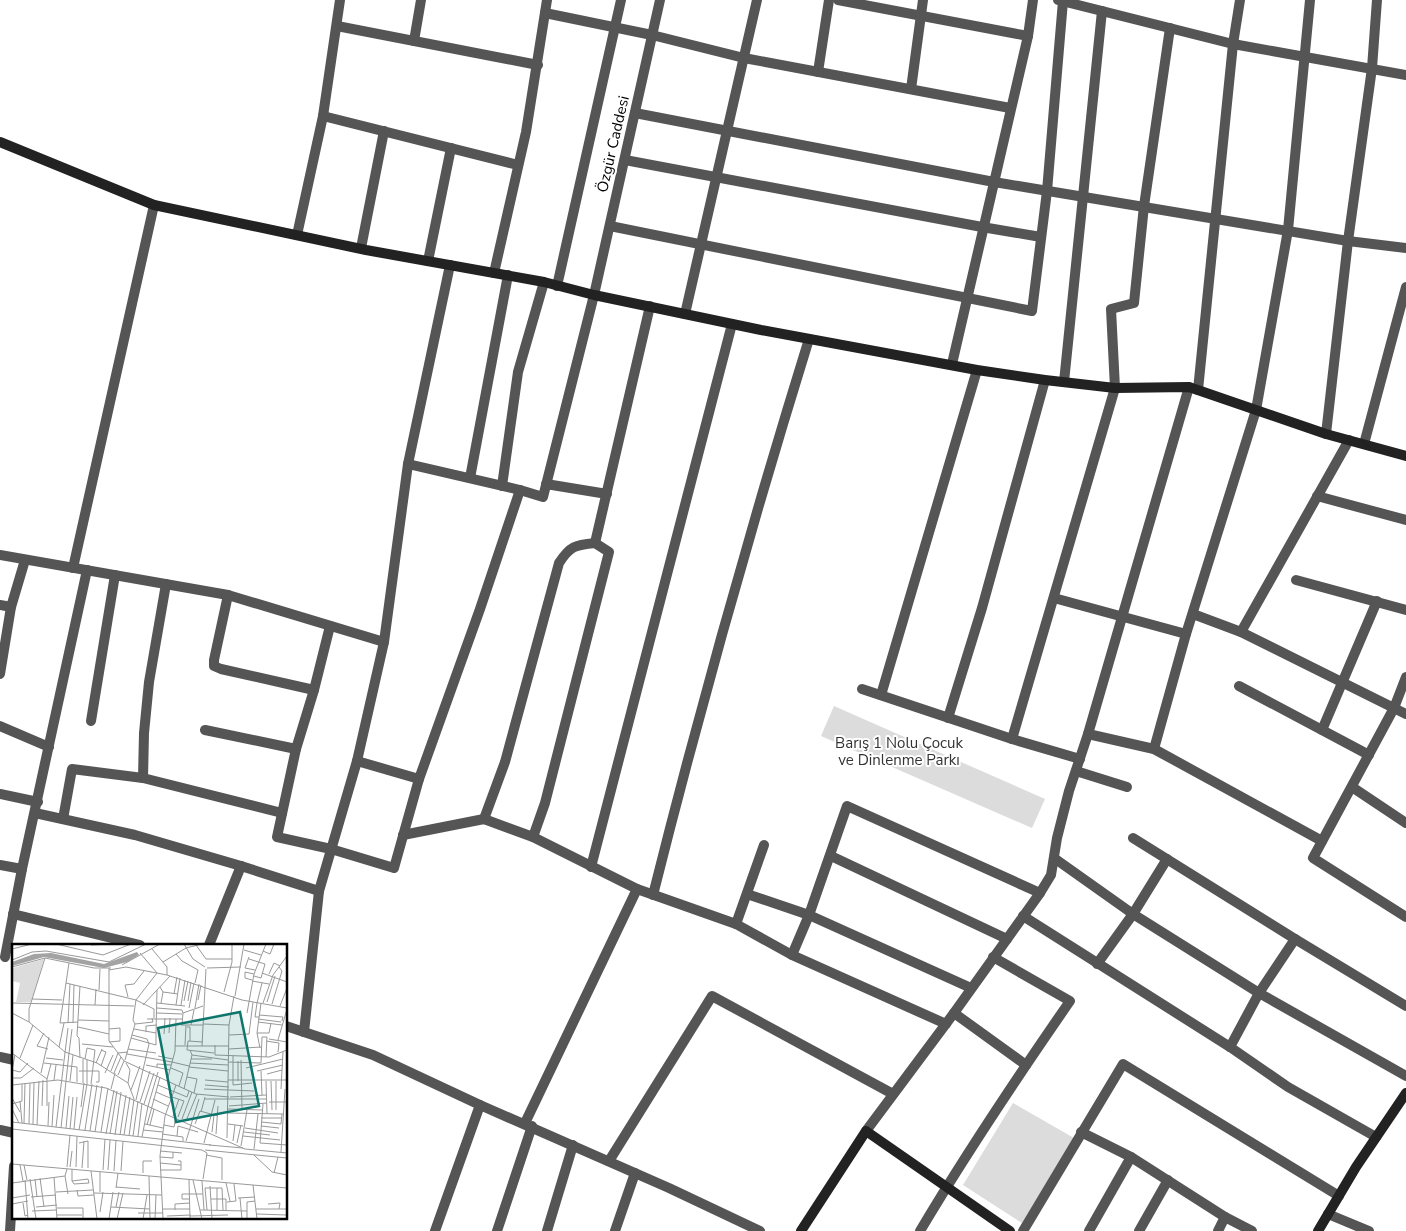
<svg xmlns="http://www.w3.org/2000/svg" width="1406" height="1231" font-family="'Nunito Sans',sans-serif">
	<rect width="100%" height="100%" fill="#fff"/>
	<g fill="#dcdcdc">
		<polygon points="834,706 1045,799 1032,828 821,736"/>
		<polygon points="1013,1103 1074,1138 1022,1223 963,1185"/>
	</g>
	<g fill="none" stroke-linecap="round" stroke-linejoin="round">
		<g stroke="#555" stroke-width="10">
			<polyline points="838,0 1028,36"/>
			<polyline points="1058,0 1233,44 1406,75"/>
			<polyline points="545,13 652,35 744,58 1010,108"/>
			<polyline points="337,26 538,65"/>
			<polyline points="414,41 421,0"/>
			<polyline points="818,72 829,0"/>
			<polyline points="911,89 923,0"/>
			<polyline points="635,113 994,182 1348,241 1406,248"/>
			<polyline points="323,116 518,165"/>
			<polyline points="625,160 982,227 1041,237"/>
			<polyline points="610,226 1032,311 1047,191 1063,1"/>
			<polyline points="297,235 323,116 340,0"/>
			<polyline points="361,248 384,131"/>
			<polyline points="428,261 451,148"/>
			<polyline points="494,273 526,132 547,0"/>
			<polyline points="557,286 621,0"/>
			<polyline points="685,314 757,0"/>
			<polyline points="952,364 1028,36 1033,0"/>
			<polyline points="1064,382 1102,11"/>
			<polyline points="1198,390 1233,44 1240,0"/>
			<polyline points="1326,434 1348,241 1372,68 1377,0"/>
			<polyline points="1364,444 1406,287"/>
			<polyline points="408,464 520,490 543,497 594,295 660,0"/>
			<polyline points="470,478 508,275"/>
			<polyline points="546,484 607,494"/>
			<polyline points="502,486 518,372 544,282"/>
			<polyline points="1317,496 1406,520"/>
			<polyline points="0,555 228,595 384,642"/>
			<polyline points="73,568 154,205"/>
			<polyline points="1296,580 1406,610"/>
			<polyline points="228,595 214,660 214,666 221,669 314,690"/>
			<polyline points="1054,598 1186,634"/>
			<polyline points="0,605 11,607"/>
			<polyline points="1193,614 1241,632 1406,714"/>
			<polyline points="330,626 314,690 296,749 277,837 331,849 394,868 419,779 480,609 520,490"/>
			<polyline points="1241,632 1349,440"/>
			<polyline points="0,674 11,607 25,560"/>
			<polyline points="1406,677 1394,708 1313,858 1406,917"/>
			<polyline points="1239,686 1369,755"/>
			<polyline points="862,689 1012,739 1080,759"/>
			<polyline points="881,695 977,370"/>
			<polyline points="948,718 982,608 1045,380"/>
			<polyline points="91,721 115,575"/>
			<polyline points="0,726 49,747"/>
			<polyline points="205,730 296,749"/>
			<polyline points="1322,730 1377,601"/>
			<polyline points="1088,734 1154,749 1322,841"/>
			<polyline points="1012,739 1115,388 1111,309 1134,303 1144,206 1170,28"/>
			<polyline points="1154,749 1186,634 1256,410 1288,230 1310,0"/>
			<polyline points="357,761 419,779"/>
			<polyline points="1076,771 1127,787"/>
			<polyline points="143,778 144,733 149,682 166,584"/>
			<polyline points="1352,787 1406,823"/>
			<polyline points="0,794 38,802"/>
			<polyline points="35,813 135,835 241,866 319,891"/>
			<polyline points="63,819 72,769 143,778 282,813"/>
			<path d="M484,819l21,-57 54,-199c11,-17 16,-18 36,-20l55,-237"/>
			<polyline points="403,835 484,819 533,837 637,889 736,924 792,955 946,1024"/>
			<polyline points="533,837 545,803 609,552 595,543"/>
			<polyline points="1133,838 1295,939 1406,1006"/>
			<polyline points="831,856 1007,939"/>
			<polyline points="1054,858 1133,914 1259,993 1406,1076"/>
			<polyline points="0,865 22,869"/>
			<polyline points="591,867 732,324"/>
			<polyline points="747,894 809,915 971,988"/>
			<path d="M653,895c47,-187 99,-372 156,-556"/>
			<polyline points="13,914 140,945"/>
			<polyline points="1023,916 1230,1047 1288,1087 1376,1137"/>
			<polyline points="736,924 764,845"/>
			<polyline points="209,945 241,866"/>
			<polyline points="792,955 809,915 847,806 1040,893"/>
			<polyline points="5,957 22,869 87,570"/>
			<polyline points="1097,964 1133,914 1167,859"/>
			<polyline points="954,1013 1026,1065"/>
			<polyline points="286,1026 373,1055 480,1105 669,1188 760,1231"/>
			<polyline points="304,1032 319,891 357,761 384,642 408,464 450,265"/>
			<polyline points="1230,1047 1259,993 1295,939"/>
			<polyline points="0,1057 14,1060"/>
			<polyline points="525,1123 637,889"/>
			<polyline points="0,1130 14,1133"/>
			<polyline points="866,1131 954,1013 1040,893 1051,875 1057,838 1069,791 1088,734 1189,387"/>
			<polyline points="1081,1132 1131,1157 1225,1217 1252,1231"/>
			<polyline points="609,1161 712,996 893,1094"/>
			<polyline points="1328,1214 1369,1231"/>
			<polyline points="10,1231 14,1166"/>
			<polyline points="435,1231 480,1105"/>
			<polyline points="497,1231 532,1126"/>
			<polyline points="547,1231 573,1145"/>
			<polyline points="615,1231 635,1173"/>
			<path d="M920,1231c47,-79 98,-155 150,-230l-77,-44"/>
			<polyline points="1023,1231 1123,1064 1339,1196"/>
			<polyline points="1089,1231 1131,1157"/>
			<polyline points="1139,1231 1168,1180"/>
			<polyline points="1218,1231 1225,1217"/>
		</g>
		<g stroke="#222" stroke-width="10">
			<polyline points="0,142 154,205 366,250 544,282 594,295 761,330 977,370 1045,380 1115,388 1189,387 1326,434 1406,456"/>
			<polyline points="801,1231 866,1131 1010,1231"/>
			<polyline points="1318,1231 1356,1167 1406,1093"/>
		</g>
	</g>
	<g text-anchor="middle" dominant-baseline="central" stroke-width="4" stroke-linejoin="round" paint-order="stroke">
		<g font-size="15" fill="#000" stroke="#fff">
			<text transform="translate(613 144) rotate(-77)">Özgür Caddesi</text>
		</g>
		<g font-size="15" fill="#333" stroke="#fff">
			<text x="899" y="743">Barış 1 Nolu Çocuk<tspan x="899" dy="17">ve Dinlenme Parkı</tspan></text>
		</g>
	</g>
	<g transform="translate(12 944)">
		<rect width="275" height="275" fill="#fff"/>
		<path d="M32,15l-13,43h-15l4,-19 -8,-2 1,-13z" fill="#dcdcdc"/>
		<path d="M125,8l2,3 -12,7 -23,6 -60,-11 -32,9v-4l22,-8 17,-1 53,11z" fill="#a3a3a3"/>
		<path fill="none" stroke="#999" stroke-width="1" d="M44,0l47,11 28,-11M172,0l9,15 12,8M79,1l23,-1M184,1l10,14h26M0,5l20,-5M140,5l15,18v8M232,6l17,5M251,7l7,3 4,-10M128,9l17,20M164,10l6,7 16,9 -3,13M237,13l-4,11 10,2M33,14l-16,51v13l36,30 32,11 31,20 6,16 -5,37M237,15l16,5 -4,14 -7,-2M0,16l20,-8 14,-1 63,11 37,-18M151,18l23,-14 16,-4M57,19l-9,60 18,-1M110,21l38,-21M0,23l33,-9 49,10h17M97,24v73l15,20 52,24 -11,31 -5,40 3,63M195,24l34,-1M97,26l17,-3 41,8 75,25 45,8M250,29l25,9M257,30l5,-11 6,3M240,36l-7,-2v-6l9,2M240,37l17,3M54,39l70,17 18,9v9M148,43l3,5 -2,11M87,46l1,-21M151,48l15,2M212,48l8,-30v-18M162,50l3,-17M223,52l9,-52M116,53l-3,-12 9,-1 10,-13M20,55l30,1M186,56l3,-15M172,57l4,-20M176,57l3,-19M255,58l8,-26M0,59l122,3M145,59l28,3M245,59l5,-20M245,59l-2,14h4M251,59l10,-28 14,-19M260,60l10,-33 -3,-4M83,61l1,-16M131,61l27,-29M164,61l4,-27M169,61l4,-25M268,62l7,-18M145,64l25,2 1,3M177,64l5,-25M183,64l4,-24M0,69l17,9M145,69l25,1M235,69l7,-39 12,-30M247,71l24,2 -1,4M135,75h35M246,75l23,3M66,76l31,1M246,78l24,3M56,79l2,-39M61,79l1,-38M123,80l18,-2 -1,-4M191,80l26,1M169,81h22M170,81l1,-12 20,-7M179,81l3,-15M66,83l31,7M175,83h3v14M97,85l11,-1v13l-11,1M122,85l22,4 1,-43M134,88v-6l11,-1M32,89l-7,13 11,3M157,89l1,-15M245,89h12l2,-10M152,90l1,-16M120,91l15,4 2,5 -13,56M217,91l20,-1 4,-32M119,94l25,7v-12M257,95l18,3M266,96l9,-31M254,97l13,2 -1,9M191,98l-15,-1 -1,9 27,3M70,100l31,3M173,101l1,-20M203,101v10l54,2 18,-7M163,102h54M190,102l4,-77M47,103l5,-24M248,104l-3,-15 4,-30M116,105l28,4M217,105l32,-2M89,106l5,2 -5,14M0,109l35,26v27M57,109l3,-24M115,110l45,8M3,111l-3,15 8,2 8,-9M180,111l36,5M146,112l15,3M221,112v29l19,-2M8,114l13,-33M34,114l17,2M68,114l-1,-20 -2,-2 3,-50M73,115l2,-11 8,2 -4,34M179,115h21M113,116l10,-36 -2,-4 3,-20 21,-27M229,116l1,50M226,117v20M160,118l17,4M216,118l33,1 1,-26h5l-1,20M32,119l33,4v15M84,119l6,-14M114,119l4,7 -2,13M178,119l38,2M134,121l24,5M145,123v-3l14,1M177,123l39,4M159,124l12,5 -4,13M234,124l37,-9M67,127h20v11h-3M99,127l7,-18 10,-1M245,127l26,-6M249,127l1,24M29,129l8,-36M93,129l8,-18M102,129l7,-16M255,130l15,-4M106,131l6,-14M175,133l10,2 -3,14M0,134h9l13,-10M35,135l4,-15M42,136l2,-15M193,136l23,2M216,136h59M58,137l3,-26M155,137l8,-30 1,-32M254,137l1,33M259,137l1,29M264,137v29M71,139v-24M0,141l46,-5 48,8 139,61 42,4M146,141l29,12 2,-6M164,141l20,9 33,3M193,141l24,2M99,145l4,-16M172,145l8,-34 -2,-5M192,145l50,2M269,145l2,-38M119,146l9,-24M144,148l14,6M160,153l12,4 -6,16M218,153l36,-2M0,154l8,14M141,155l15,7M193,155h61M8,157l2,22M128,158l10,-31M257,158h18M0,160l10,-3v-17M132,160l10,-31M30,162l1,-26M136,162l10,-34M217,162l38,-3M69,163l3,-24M0,165l7,14M216,165l35,1M189,168l4,-15M216,169l56,1M161,172l6,-17M249,174h21M170,175l10,-27M174,177l11,-27M0,178l199,23M249,178l20,2 1,-10M12,179l1,-40M17,180l1,-41M21,180l1,-42M133,180l18,4M183,180l5,-13 18,5M216,180l15,2M25,181l2,-44M135,181l13,-48M138,181l4,-16M152,181l10,2 2,-10M36,182l1,-24M40,182l2,-31M249,182l18,2M44,183l12,-99M49,184l8,-75M54,184l3,-32M233,184l33,5M0,185l190,21 5,3 -4,26M58,185l3,-32M62,185l3,-32M67,186l8,-46v-24M73,186l7,-46M131,186l20,2M78,187l7,-46M83,188l7,-46M89,188l7,-44M200,188l2,-17M232,188l26,3M94,190l8,-44M98,190l7,-43M150,190l21,3v4M204,190l2,-28M103,191l6,-43M108,191l6,-40M112,191l6,-38M121,192l5,-35M126,192l4,-33M165,192l1,-10 20,6M231,192l37,4M130,193l6,-31M215,194l2,-113 5,-29M174,197l13,-42M221,197l2,-16M67,199l9,-2v27M192,199l11,-43M225,199l4,-18M248,199l3,-39M248,199l27,2M197,201l34,3M229,202l6,-36M242,205l4,-35M193,206l82,8M148,207l22,2M269,208l4,-63M194,211l16,3v22M242,211l18,17 15,3M148,213l13,1v-6M148,219l21,2M0,220l275,24M8,221l3,16M12,221l3,15M55,223l3,-32M58,223l2,-16M64,223l1,-31M70,224l2,-27M60,225v12l2,3 15,-1 -1,-4 -16,2M91,226l2,-31M96,226l2,-30M148,226h21v-9h-3M79,227l6,48M102,227l2,-31M109,227l2,-30M131,229v-12h9M262,229l4,-16M53,232l3,18M137,232l1,43M42,233l3,42M28,234l4,29M18,235l6,40M23,235l2,18M13,236l3,39M177,236l1,39M181,236l9,39M190,237l2,29M0,239l53,-7 2,-7M214,239l4,18M241,241l4,34M198,242l2,33M104,243l24,2M104,244l2,-15M205,244v22M65,246l1,6 16,-1M44,248l37,-2M88,248v-20M82,249l68,2M19,253l25,-2M0,254l18,-3M226,254l17,-1M228,254l2,21M178,255h-8v-5h21M199,255h15v12M215,258l9,-1 -2,-17M11,259l2,13 3,-1M0,260l16,-3M256,260l12,-1 -1,6M24,263l21,-2M99,263l39,2M104,263l3,-15M45,264h26v11M151,265h27M244,265h31M163,266v-6l15,-1M188,266l47,1M195,266l-2,-22h17l1,22M20,267l25,-1M88,268l3,-20M126,269h25M245,270l30,1M45,271h25M155,272l24,-1M178,272l38,-1M97,275l4,-27M105,275l6,-26M131,275l4,-24M143,275l1,-24M235,275v-17l8,-1"/>
		<path fill="#0f766e" fill-opacity="0.15" stroke="#0f766e" stroke-width="2.5" d="M228,68l19,94 -83,16 -18,-94z"/>
		<rect width="275" height="275" fill="none" stroke="#000" stroke-width="2.5"/>
	</g>
</svg>
